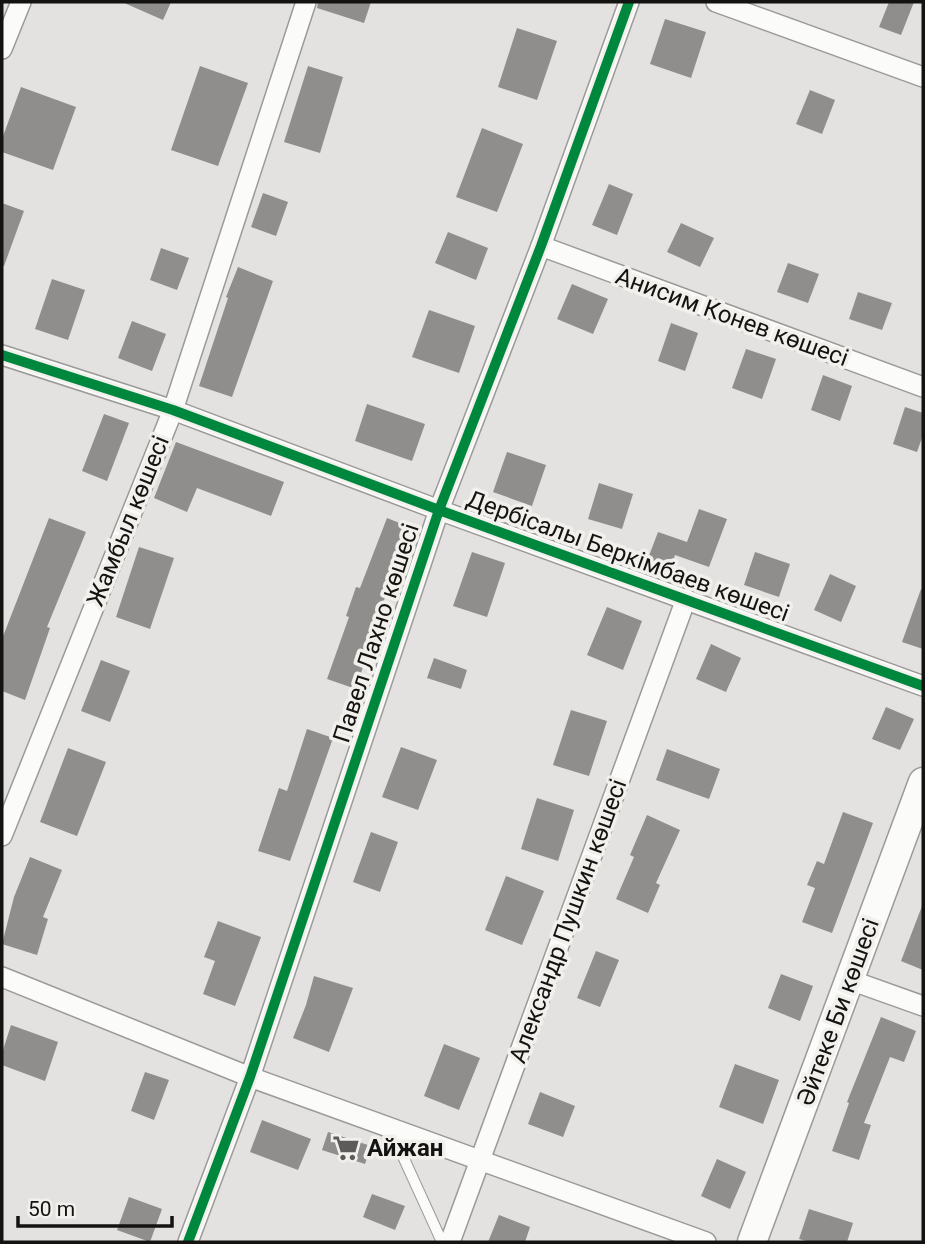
<svg xmlns="http://www.w3.org/2000/svg" width="925" height="1244" font-family="Roboto,sans-serif">
	<rect width="100%" height="100%" fill="#e3e2e0"/>
	<g fill="#8f8e8d">
		<polygon points="122,2 171,2 163,20"/>
		<polygon points="318,2 371,2 364,23 317,8"/>
		<polygon points="889,2 914,2 901,35 879,27"/>
		<polygon points="665,19 706,32 691,78 650,64"/>
		<polygon points="517,28 557,41 537,100 498,87"/>
		<polygon points="200,66 248,83 218,166 171,150"/>
		<polygon points="308,66 343,77 320,153 284,142"/>
		<polygon points="21,87 76,107 53,170 2,152 2,139"/>
		<polygon points="810,90 835,100 822,134 796,124"/>
		<polygon points="482,128 523,144 497,212 456,197"/>
		<polygon points="609,184 633,194 617,235 592,225"/>
		<polygon points="263,193 288,202 276,236 251,227"/>
		<polygon points="2,203 24,211 4,266 2,266"/>
		<polygon points="681,223 714,238 700,267 667,252"/>
		<polygon points="448,232 488,248 476,280 435,263"/>
		<polygon points="161,248 189,258 177,290 150,280"/>
		<polygon points="788,263 819,274 808,303 777,292"/>
		<polygon points="238,267 273,281 232,397 199,386 228,298 226,297"/>
		<polygon points="52,279 85,290 68,340 35,329"/>
		<polygon points="572,284 608,299 593,334 557,319"/>
		<polygon points="858,292 892,303 882,330 849,319"/>
		<polygon points="429,310 475,326 459,373 412,357"/>
		<polygon points="132,321 166,334 152,371 118,358"/>
		<polygon points="671,323 698,333 685,371 658,361"/>
		<polygon points="746,349 776,359 762,399 732,388"/>
		<polygon points="823,375 852,386 840,421 811,410"/>
		<polygon points="367,404 425,424 412,461 355,441"/>
		<polygon points="905,407 923,413 923,435 917,452 893,444"/>
		<polygon points="104,414 129,423 107,481 82,471"/>
		<polygon points="176,442 284,482 271,516 197,488 187,512 154,498"/>
		<polygon points="507,452 546,465 532,506 493,492"/>
		<polygon points="599,483 633,494 622,529 588,519"/>
		<polygon points="699,509 727,519 709,567 675,555 667,578 644,569 658,532 687,542"/>
		<polygon points="49,518 86,532 47,627 50,628 25,700 2,691 2,639"/>
		<polygon points="387,518 412,528 385,597 356,689 327,679 349,617 346,616 356,587 360,588"/>
		<polygon points="139,547 174,558 150,629 116,617"/>
		<polygon points="472,552 505,563 487,617 453,606"/>
		<polygon points="755,552 790,564 779,597 744,585"/>
		<polygon points="830,574 856,586 841,622 814,610"/>
		<polygon points="921,589 923,589 923,649 902,642"/>
		<polygon points="607,607 642,621 623,670 587,655"/>
		<polygon points="711,644 741,658 726,692 696,679"/>
		<polygon points="434,658 467,670 461,689 427,678"/>
		<polygon points="101,660 130,671 110,722 81,711"/>
		<polygon points="886,707 914,719 900,750 872,739"/>
		<polygon points="571,710 607,721 589,776 553,765"/>
		<polygon points="307,729 333,738 290,861 258,851 279,788 287,791"/>
		<polygon points="401,747 437,760 418,810 382,797"/>
		<polygon points="68,748 106,762 77,836 40,822"/>
		<polygon points="667,749 720,769 709,799 656,780"/>
		<polygon points="537,798 574,810 558,861 521,849"/>
		<polygon points="843,812 873,823 832,933 802,922 815,888 807,885 817,861 824,864"/>
		<polygon points="647,815 680,830 656,883 660,885 648,913 616,899 634,857 630,855"/>
		<polygon points="371,832 398,842 380,892 353,882"/>
		<polygon points="30,857 62,870 43,917 48,919 37,955 2,944 14,897"/>
		<polygon points="506,876 544,891 522,945 485,930"/>
		<polygon points="922,906 923,906 923,970 901,961"/>
		<polygon points="218,921 261,937 235,1006 203,994 215,961 204,957"/>
		<polygon points="596,951 619,960 600,1007 577,998"/>
		<polygon points="781,974 813,986 800,1021 768,1008"/>
		<polygon points="314,976 353,988 329,1052 293,1038 306,1005"/>
		<polygon points="881,1017 916,1031 904,1062 890,1057 864,1123 871,1125 859,1160 832,1151 849,1103 847,1102"/>
		<polygon points="11,1025 58,1042 45,1081 2,1065 2,1053"/>
		<polygon points="444,1044 480,1058 459,1110 424,1096"/>
		<polygon points="735,1064 779,1080 763,1124 719,1107"/>
		<polygon points="145,1072 169,1080 154,1120 131,1111"/>
		<polygon points="540,1092 575,1106 563,1137 528,1124"/>
		<polygon points="262,1120 311,1139 298,1170 250,1152"/>
		<polygon points="328,1132 371,1146 365,1164 322,1150"/>
		<polygon points="717,1159 746,1172 730,1209 701,1196"/>
		<polygon points="372,1194 405,1206 395,1230 363,1217"/>
		<polygon points="129,1197 162,1209 150,1242 117,1230"/>
		<polygon points="809,1209 853,1223 847,1242 810,1242 799,1239"/>
		<polygon points="499,1215 530,1227 525,1242 488,1242"/>
	</g>
	<g fill="none" stroke-linecap="round" stroke-linejoin="round">
		<g stroke="#9b9a98" stroke-width="12">
			<polyline id="service" points="390,1128 442,1242"/>
		</g>
		<g stroke="#9b9a98" stroke-width="22">
			<g id="minor">
				<polyline points="716,2 923,77"/>
				<polyline points="2,49 21,2"/>
				<polyline points="541,246 923,387"/>
				<polyline points="2,355 173,410 439,510 923,686"/>
				<polyline points="2,836 173,410 306,2"/>
				<polyline points="2,977 250,1077 706,1242"/>
				<polyline points="850,980 923,1006"/>
				<polyline points="188,1242 250,1077 439,510 541,246 629,2"/>
				<polyline points="450,1242 686,599"/>
			</g>
		</g>
		<g stroke="#9b9a98" stroke-width="31">
			<polyline id="secondary" points="752,1242 923,782"/>
		</g>
		<use href="#service" stroke="#fbfbfa" stroke-width="10"/>
		<use href="#minor" stroke="#fbfbfa" stroke-width="19"/>
		<use href="#secondary" stroke="#fbfbfa" stroke-width="28"/>
		<g stroke="#f1f0ec" stroke-width="15">
			<g id="cycleway">
				<polyline points="2,355 173,410 439,510 923,686"/>
				<polyline points="188,1242 250,1077 439,510 541,246 629,2"/>
			</g>
		</g>
		<use href="#cycleway" stroke="#00873e" stroke-width="10"/>
	</g>
	<defs>
		<g id="supermarket-bare" transform="scale(2.1)"><path d="M-6-5.5h2.5l.6 2H6L4.5 2H-2.5L-4.4-4H-6ZM-1.5 3.2a1.3 1.3 0 1 0 .1 0ZM3 3.2a1.3 1.3 0 1 0 .1 0Z" fill="#5c5b59" stroke="#f1f0ec" stroke-width="2.5" paint-order="stroke"/></g>
	</defs>
	<g fill-rule="evenodd">
		<use href="#supermarket-bare" x="346" y="1148"/>
	</g>
	<g text-anchor="middle" dominant-baseline="central" stroke-width="7" stroke-linejoin="round" paint-order="stroke">
		<g font-size="24" fill="#131311" stroke="#f1f0ec">
			<text transform="translate(732 317) rotate(20)">Анисим Конев көшесі</text>
			<text transform="translate(128 521) rotate(-68)">Жамбыл көшесі</text>
			<text transform="translate(628 556) rotate(20)">Дербісалы Беркімбаев көшесі</text>
			<text transform="translate(376 633) rotate(-72)">Павел Лахно көшесі</text>
			<text transform="translate(568 921) rotate(-70)">Александр Пушкин көшесі</text>
			<text transform="translate(838 1012) rotate(-70)">Әйтеке Би көшесі</text>
		</g>
		<g font-size="24" font-weight="bold" fill="#131311" stroke="#f1f0ec" text-anchor="start">
			<text x="367" y="1148">Айжан</text>
		</g>
	</g>
	<rect width="925" height="1244" fill="none" stroke="#131311" stroke-width="7"/>
	<path d="M18 1216v10h154v-10" fill="none" stroke="#131311" stroke-width="3.5"/>
	<text x="28" y="1216" font-size="21" fill="#131311" stroke="#f1f0ec" stroke-width="5" paint-order="stroke">50 m</text>
</svg>
